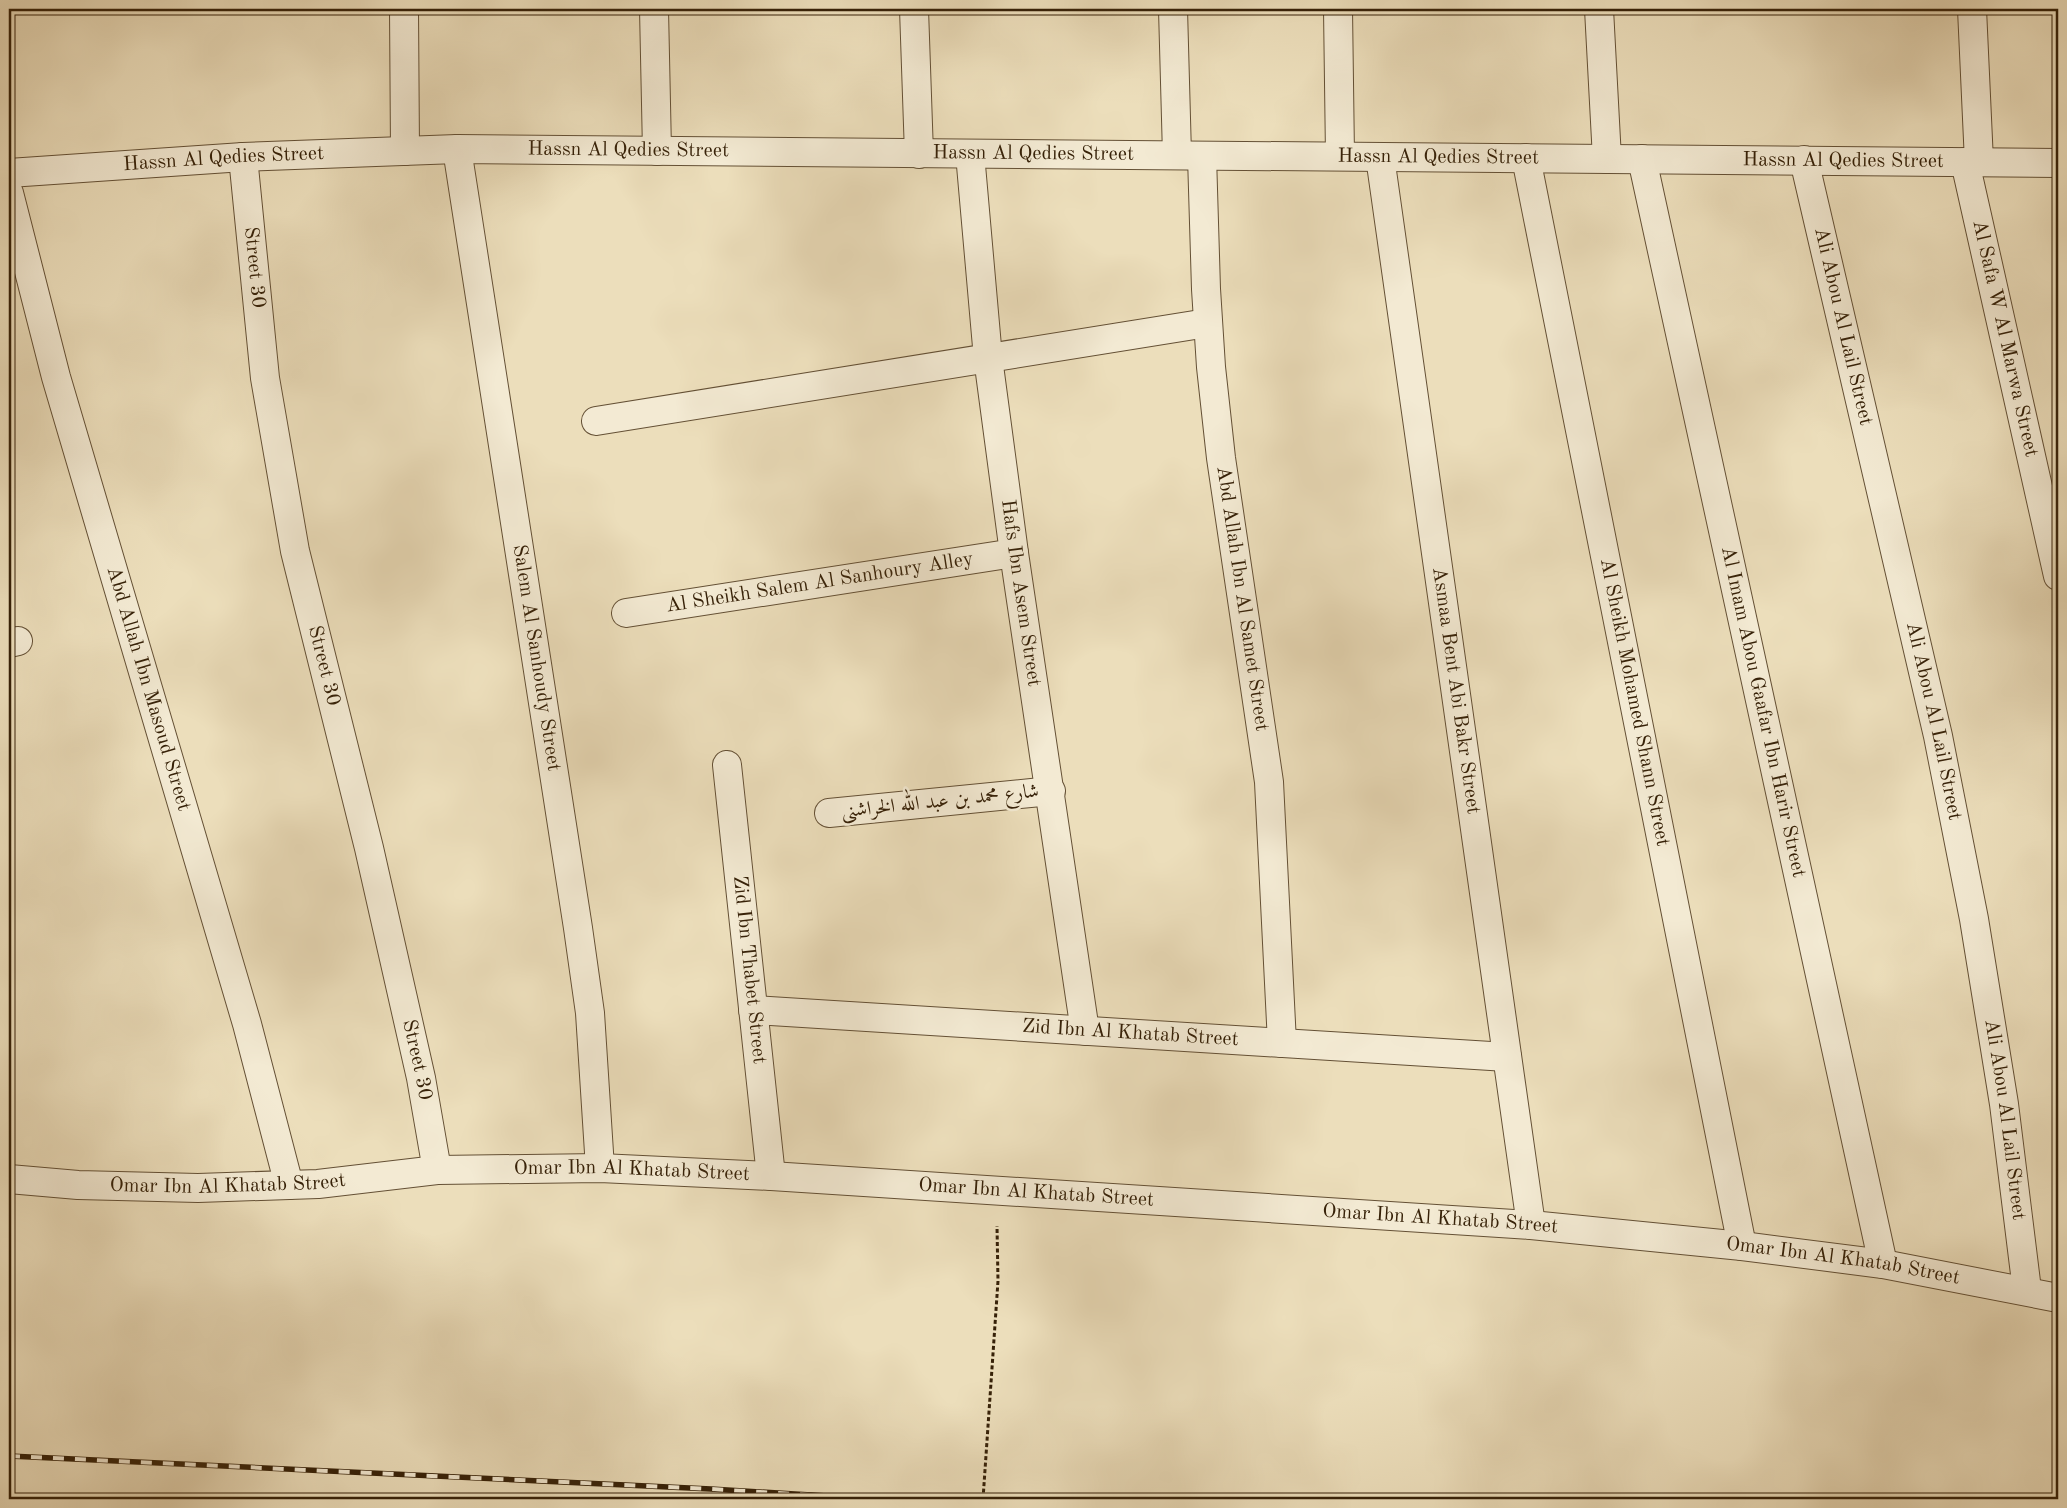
<svg xmlns="http://www.w3.org/2000/svg" width="2067" height="1508" font-family="'Old Standard TT',Amiri,serif">
	<rect width="100%" height="100%" fill="#ecdebb"/>
	<filter id="stains"><feTurbulence type="fractalNoise" baseFrequency=".004" numOctaves="4"/><feColorMatrix values="0 0 0 0 .2 0 0 0 0 .09 0 0 0 0 .02 0 0 0 .5 -.17"/></filter>
	<radialGradient id="worn" r=".72"><stop offset=".6" stop-color="#630" stop-opacity="0"/><stop offset="1" stop-color="#630" stop-opacity=".3"/></radialGradient>
	<g fill="none" stroke-linecap="round" stroke-linejoin="round">
		<g stroke="#645035" stroke-width="30">
			<g id="minor">
				<polyline points="404,9 405,151"/>
				<polyline points="654,9 657,151"/>
				<polyline points="914,9 919,154"/>
				<polyline points="1173,9 1177,155"/>
				<polyline points="1338,9 1340,156"/>
				<polyline points="1599,9 1607,159"/>
				<polyline points="1972,9 1979,162"/>
				<path id="s1" d="M457,149l121,779 12,85 10,155"/>
				<path id="s2" d="M970,154l18,204 26,195 71,478"/>
				<path id="s3" d="M1202,156l4,133 5,78 10,91 48,324 13,261"/>
				<path id="s4" d="M243,157l22,221 30,173 74,297 52,230 16,92"/>
				<path id="s5" d="M1380,157l151,1068"/>
				<path id="s6" d="M1526,158l216,1088"/>
				<path id="s7" d="M1642,159l241,1105"/>
				<path id="s8" d="M1804,160l134,576 36,183 30,185 23,186"/>
				<path id="s9" d="M1965,162l93,414"/>
				<path id="s10" d="M9,173l234,-16 214,-8 1601,14"/>
				<path id="s11" d="M9,193l47,184 191,647 42,161"/>
				<polyline points="596,421 1207,323"/>
				<path id="s12" d="M626,613l388,-60"/>
				<polyline points="9,643 18,641"/>
				<path id="s13" d="M727,765l44,411"/>
				<polyline points="829,813 1051,791"/>
				<path id="s14" d="M753,1010l754,47"/>
				<path id="s15" d="M9,1179l69,6 120,3 120,-4 119,-14 163,-2 171,8 760,49 211,21 141,18 175,34"/>
			</g>
		</g>
		<polyline stroke="#362108" stroke-width="3" stroke-dasharray="4 2.5" stroke-linecap="butt" points="983,1499 998,1281 997,1226"/>
		<use href="#minor" stroke="#f3ead3" stroke-width="28"/>
		<g stroke="#362108" stroke-width="5.5">
			<polyline id="rail" points="9,1456 711,1489 877,1499"/>
		</g>
		<use href="#rail" stroke="#f3ead3" stroke-width="4" stroke-dasharray="11" stroke-linecap="butt"/>
	</g>
	<g text-anchor="middle" dominant-baseline="central" stroke-width="5" stroke-linejoin="round" paint-order="stroke">
		<g font-size="20" fill="#362108" stroke="#f3ead3">
			<text stroke="none"><textPath href="#s10" startOffset="620">Hassn Al Qedies Street</textPath></text>
			<text stroke="none"><textPath href="#s10" startOffset="1025">Hassn Al Qedies Street</textPath></text>
			<text stroke="none"><textPath href="#s10" startOffset="1430">Hassn Al Qedies Street</textPath></text>
			<text stroke="none"><textPath href="#s10" startOffset="215">Hassn Al Qedies Street</textPath></text>
			<text stroke="none"><textPath href="#s10" startOffset="1835">Hassn Al Qedies Street</textPath></text>
			<text stroke="none"><textPath href="#s4" startOffset="111">Street 30</textPath></text>
			<text stroke="none"><textPath href="#s8" startOffset="171">Ali Abou Al Lail Street</textPath></text>
			<text stroke="none"><textPath href="#s9" startOffset="181">Al Safa W Al Marwa Street</textPath></text>
			<text stroke="none"><textPath href="#s12" startOffset="196">Al Sheikh Salem Al Sanhoury Alley</textPath></text>
			<text stroke="none"><textPath href="#s2" startOffset="442">Hafs Ibn Asem Street</textPath></text>
			<text stroke="none"><textPath href="#s3" startOffset="445">Abd Allah Ibn Al Samet Street</textPath></text>
			<text stroke="none"><textPath href="#s1" startOffset="515">Salem Al Sanhoudy Street</textPath></text>
			<text stroke="none"><textPath href="#s4" startOffset="516">Street 30</textPath></text>
			<text stroke="none"><textPath href="#s11" startOffset="515">Abd Allah Ibn Masoud Street</textPath></text>
			<text stroke="none"><textPath href="#s5" startOffset="539">Asmaa Bent Abi Bakr Street</textPath></text>
			<text stroke="none"><textPath href="#s6" startOffset="555">Al Sheikh Mohamed Shann Street</textPath></text>
			<text stroke="none"><textPath href="#s7" startOffset="566">Al Imam Abou Gaafar Ibn Harir Street</textPath></text>
			<text stroke="none"><textPath href="#s8" startOffset="576">Ali Abou Al Lail Street</textPath></text>
			<text transform="translate(940 802) rotate(-6)">شارع محمد بن عبد الله الخراشنى</text>
			<text stroke="none"><textPath href="#s13" startOffset="206">Zid Ibn Thabet Street</textPath></text>
			<text stroke="none"><textPath href="#s14" startOffset="378">Zid Ibn Al Khatab Street</textPath></text>
			<text stroke="none"><textPath href="#s4" startOffset="921">Street 30</textPath></text>
			<text stroke="none"><textPath href="#s8" startOffset="981">Ali Abou Al Lail Street</textPath></text>
			<text stroke="none"><textPath href="#s15" startOffset="624">Omar Ibn Al Khatab Street</textPath></text>
			<text stroke="none"><textPath href="#s15" startOffset="219">Omar Ibn Al Khatab Street</textPath></text>
			<text stroke="none"><textPath href="#s15" startOffset="1029">Omar Ibn Al Khatab Street</textPath></text>
			<text stroke="none"><textPath href="#s15" startOffset="1434">Omar Ibn Al Khatab Street</textPath></text>
			<text stroke="none"><textPath href="#s15" startOffset="1839">Omar Ibn Al Khatab Street</textPath></text>
		</g>
	</g>
	<rect width="2067" height="1508" fill="none" stroke="#ecdebb" stroke-width="30"/>
	<rect x="10" y="10" width="2047" height="1488" fill="none" stroke="#362108" stroke-width="2.5"/>
	<rect x="15" y="15" width="2037" height="1478" fill="none" stroke="#362108"/>
	<rect width="100%" height="100%" filter="url(#stains)"/>
	<rect width="100%" height="100%" fill="url(#worn)"/>
</svg>
